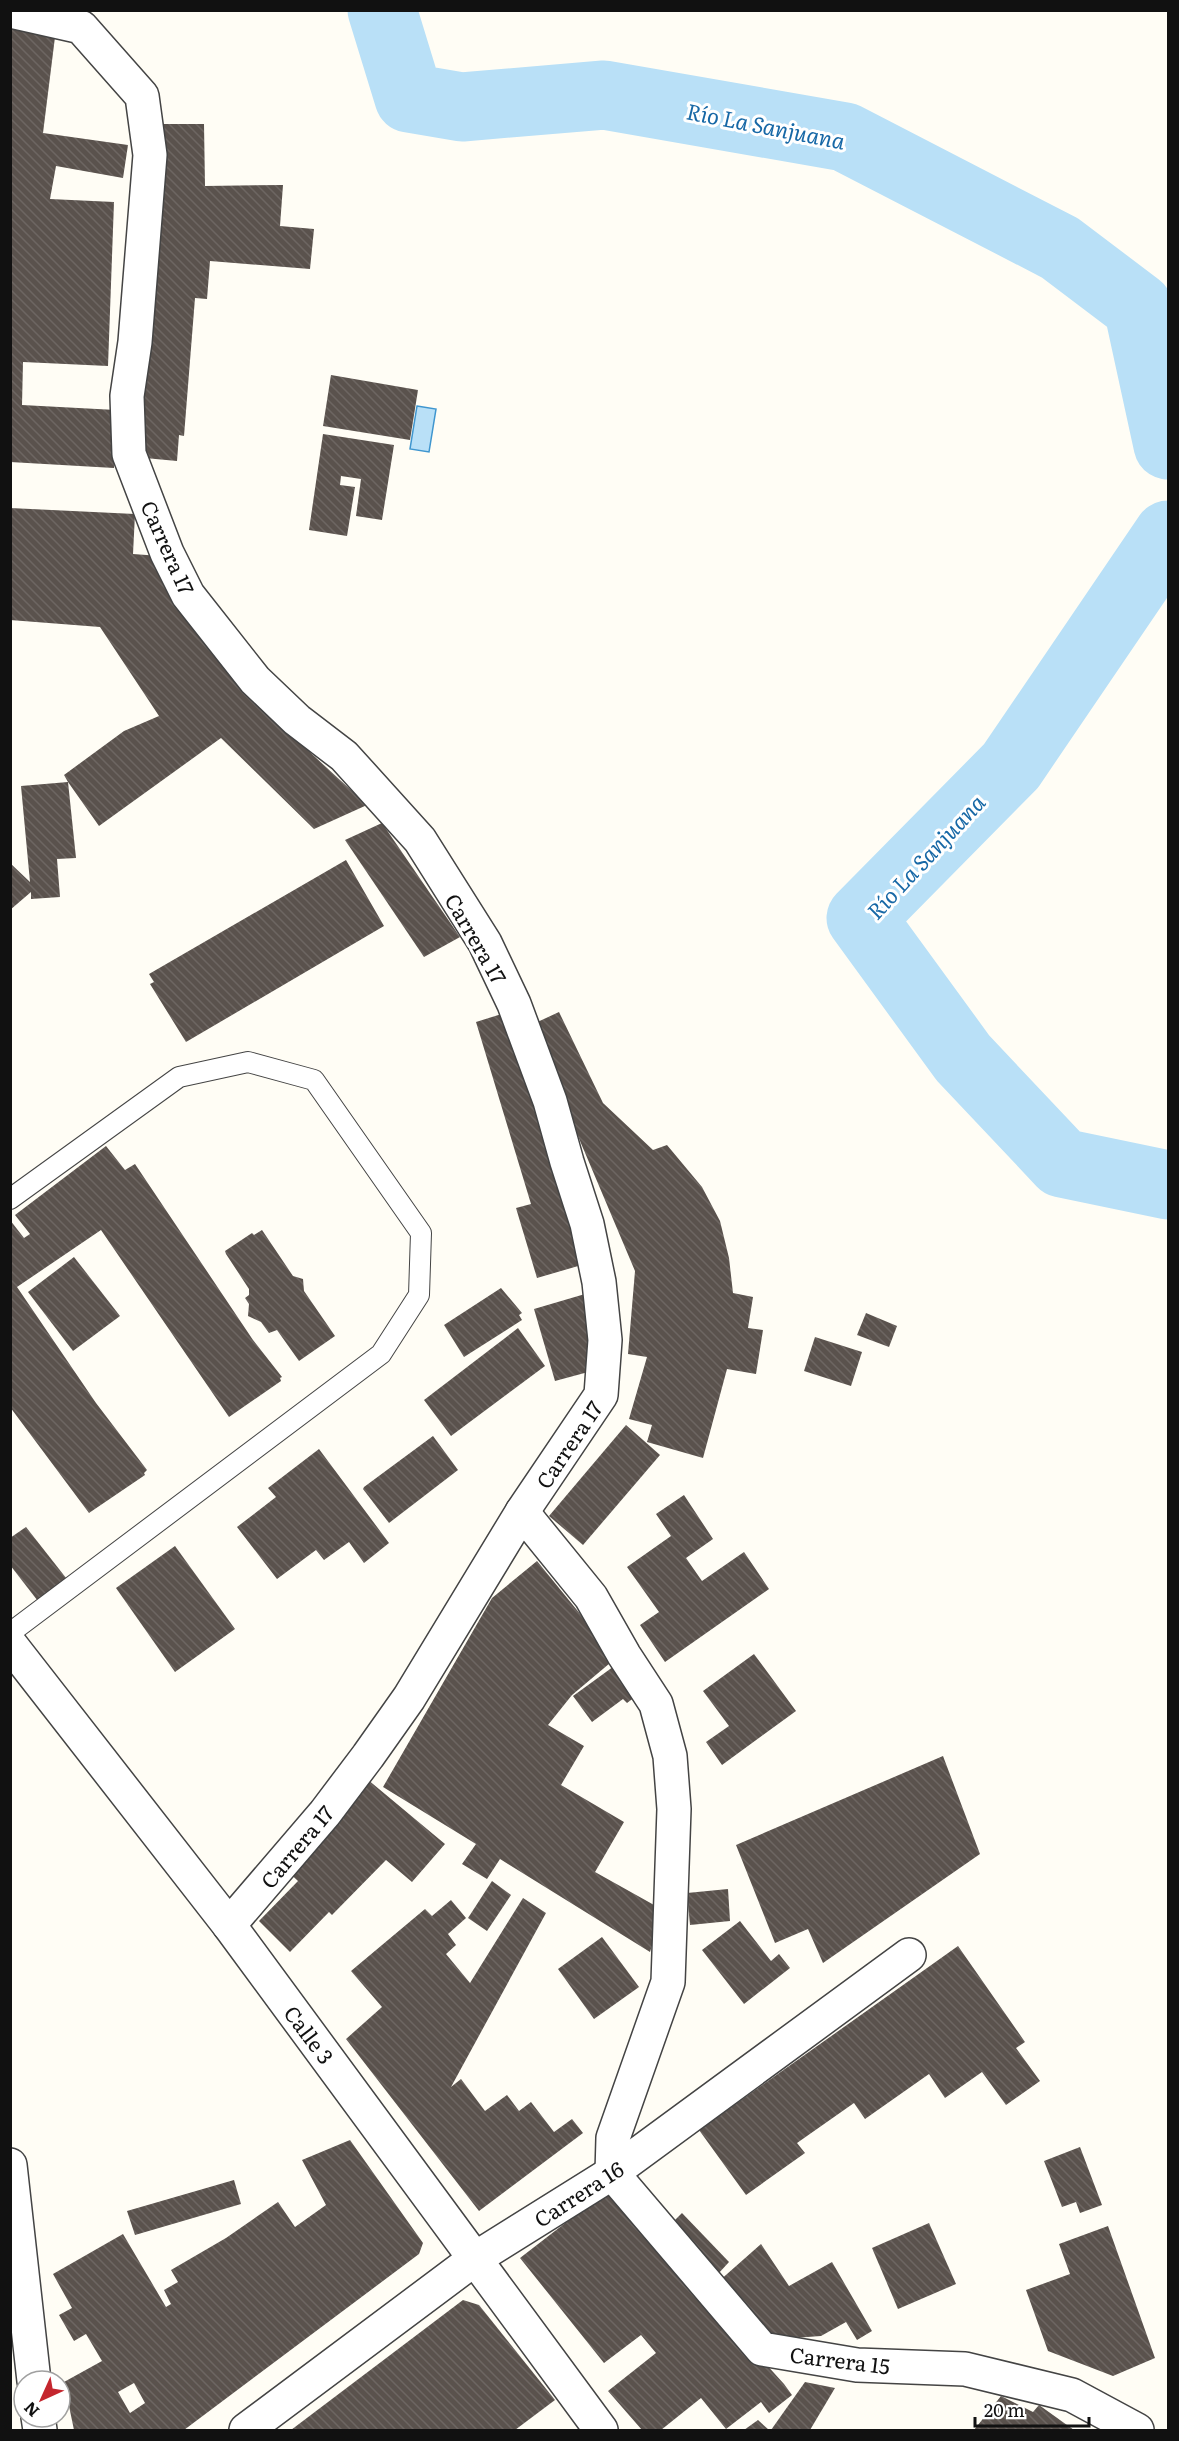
<svg xmlns="http://www.w3.org/2000/svg" width="1179" height="2441" font-family="Literata,serif">
	<defs>
		<pattern id="building-back-hatch" width="6" height="6" patternUnits="userSpaceOnUse" patternTransform="scale(1.5)"><rect width="6" height="6" fill="#5a524d"/><path d="M-1 5l2 2M0 0l6 6M5-1l2 2" fill="none" stroke="#6d6662"/></pattern>
	</defs>
	<rect width="100%" height="100%" fill="#fffdf5"/>
	<polygon fill="#b9e0f7" stroke="#3f96cf" stroke-width="1.5" points="417,406 436,409 429,452 410,449"/>
	<g fill="none" stroke-linecap="round" stroke-linejoin="round">
		<g stroke="#b9e0f7" stroke-width="69">
			<polyline points="382,10 409,98 462,107 604,95 845,137 1060,248 1138,307 1168,445"/>
			<polyline points="1168,535 1011,766 861,918 963,1058 1062,1163 1168,1185"/>
		</g>
	</g>
	<g fill="url(#building-back-hatch)" fill-rule="evenodd">
		<polygon points="10,23 56,29 43,133 128,145 123,178 56,166 50,199 114,202 108,366 23,362 22,405 116,410 114,468 10,462"/>
		<polygon points="154,124 204,124 205,186 283,185 280,226 314,229 310,269 210,261 207,299 195,298 184,436 179,435 177,461 134,457"/>
		<polygon points="331,375 418,390 410,440 323,426"/>
		<polygon points="323,434 394,445 382,520 356,516 361,479 341,476 340,485 355,487 347,536 309,530"/>
		<polygon points="10,508 135,514 133,554 160,556 286,730 367,805 314,829 221,738 99,826 68,782 76,858 57,859 60,897 31,899 31,892 10,910 10,863 30,882 21,786 68,782 64,775 124,731 159,716 100,627 10,620"/>
		<polygon points="382,823 460,937 424,957 345,840"/>
		<polygon points="346,860 384,926 186,1042 150,984 154,982 149,974"/>
		<polygon points="508,1012 585,1264 537,1278 516,1208 531,1204 476,1022"/>
		<polygon points="559,1012 603,1103 653,1150 667,1145 702,1187 720,1221 729,1258 733,1293 753,1297 748,1328 763,1330 756,1374 727,1369 703,1458 647,1442 652,1425 629,1419 647,1357 628,1354 635,1271 531,1025"/>
		<polygon points="106,1146 125,1170 135,1164 253,1340 282,1377 280,1378 281,1381 229,1417 101,1230 17,1287 96,1403 147,1470 144,1473 145,1475 89,1513 10,1407 10,1220 24,1238 30,1234 15,1215"/>
		<polygon points="262,1230 293,1276 303,1279 304,1291 335,1336 299,1361 277,1330 269,1333 261,1322 248,1316 249,1304 245,1298 249,1295 249,1289 226,1254 225,1251 252,1233 254,1235"/>
		<polygon points="74,1257 120,1316 73,1351 28,1292"/>
		<polygon points="501,1288 522,1313 519,1315 522,1320 464,1357 444,1325"/>
		<polygon points="585,1294 592,1371 555,1381 534,1309"/>
		<polygon points="866,1313 897,1326 889,1347 857,1335"/>
		<polygon points="518,1328 545,1366 451,1436 424,1400"/>
		<polygon points="815,1337 862,1352 851,1386 804,1371"/>
		<polygon points="626,1425 660,1455 583,1545 549,1516"/>
		<polygon points="433,1436 458,1470 389,1523 363,1489 364,1487"/>
		<polygon points="319,1449 389,1543 364,1563 349,1542 324,1560 316,1550 277,1579 237,1527 276,1497 268,1488"/>
		<polygon points="684,1495 713,1539 686,1558 702,1581 744,1552 769,1589 665,1662 640,1625 659,1612 627,1567 671,1536 656,1514"/>
		<polygon points="26,1527 70,1583 41,1605 10,1565 10,1538"/>
		<polygon points="175,1546 235,1629 175,1672 116,1588"/>
		<polygon points="537,1561 616,1658 572,1695 548,1725 584,1746 561,1785 624,1822 595,1872 663,1910 650,1952 500,1859 487,1879 462,1864 476,1844 383,1787 492,1598"/>
		<polygon points="754,1654 796,1711 722,1765 706,1742 729,1726 703,1691"/>
		<polygon points="617,1664 639,1694 627,1703 623,1699 592,1722 573,1696"/>
		<polygon points="943,1756 980,1854 823,1963 808,1929 775,1943 736,1845"/>
		<polygon points="367,1779 445,1844 412,1882 386,1860 332,1915 329,1912 290,1952 259,1921 298,1881 285,1869"/>
		<polygon points="492,1881 511,1895 487,1931 468,1918"/>
		<polygon points="728,1889 730,1921 690,1925 687,1893"/>
		<polygon points="523,1898 546,1913 451,2087 461,2079 485,2111 507,2095 519,2111 531,2102 554,2132 572,2119 583,2133 479,2211 346,2039 382,2007 351,1971 425,1909 432,1916 451,1900 466,1918 448,1934 456,1945 446,1954 470,1983"/>
		<polygon points="740,1921 771,1961 779,1954 790,1968 744,2004 702,1950"/>
		<polygon points="602,1937 639,1987 594,2019 558,1969"/>
		<polygon points="958,1946 1025,2042 1016,2048 1040,2081 1006,2105 982,2072 945,2098 929,2074 865,2119 854,2103 797,2143 805,2153 746,2195 699,2130"/>
		<path d="M350,2140l73,103 -4,11 -235,176h-110l-10,-48 38,-21 -16,-27 -12,7 -15,-26 13,-7 -19,-34 70,-40 43,73 5,-3 -7,-14 14,-8 -7,-12 55,-32 52,-36 17,25 31,-22 -24,-45zM134,2383l11,20 -15,10 -12,-21z"/>
		<polygon points="1080,2147 1102,2205 1080,2213 1076,2202 1062,2207 1044,2161"/>
		<polygon points="234,2180 241,2204 135,2235 127,2211"/>
		<polygon points="608,2190 784,2384 792,2395 769,2413 761,2402 726,2429 701,2398 661,2430 642,2430 608,2391 656,2353 641,2335 604,2363 520,2258"/>
		<polygon points="682,2213 729,2262 718,2274 670,2225"/>
		<polygon points="929,2223 956,2284 898,2309 872,2248"/>
		<polygon points="1108,2226 1155,2358 1113,2376 1048,2351 1026,2290 1070,2274 1059,2244"/>
		<polygon points="761,2244 789,2286 832,2262 872,2331 857,2340 846,2322 821,2336 766,2340 718,2282"/>
		<polygon points="463,2300 479,2305 555,2400 515,2430 291,2430"/>
		<polygon points="805,2382 835,2388 810,2430 771,2430"/>
		<polygon points="1001,2396 1033,2412 1039,2405 1074,2430 974,2430"/>
		<polygon points="758,2420 769,2430 744,2430"/>
	</g>
	<g fill="none" stroke-linecap="round" stroke-linejoin="round">
		<g stroke="#444" stroke-width="22">
			<polyline id="lane" points="10,1199 179,1077 248,1062 314,1080 421,1233 419,1295 381,1354 10,1633"/>
		</g>
		<g stroke="#444" stroke-width="36">
			<g id="street">
				<polyline points="10,11 81,27 142,96 150,155 135,342 127,396 129,454 167,553 188,595 255,680 297,720 344,756 420,840 485,943 514,1004 550,1101 567,1162 587,1224 599,1282 605,1340 601,1395 522,1512 409,1698 368,1756 325,1813 229,1925"/>
				<polyline points="522,1512 591,1597 624,1655 656,1704 670,1756 674,1809 668,1982 613,2138 612,2173 762,2349 857,2365 965,2369 1072,2395 1137,2430"/>
				<polyline points="10,1644 229,1925 601,2430"/>
				<polyline points="10,2165 34,2381"/>
				<polyline points="38,2417 40,2430"/>
				<polyline points="246,2430 476,2258 612,2173 909,1955"/>
			</g>
		</g>
		<use href="#lane" stroke="#fff" stroke-width="20"/>
		<use href="#street" stroke="#fff" stroke-width="33"/>
	</g>
	<g text-anchor="middle" dominant-baseline="central" stroke-width="6" stroke-linejoin="round" paint-order="stroke">
		<g font-size="21" fill="#111" stroke="#fff">
			<text transform="translate(169 547) rotate(66)">Carrera 17</text>
			<text transform="translate(477 938) rotate(60)">Carrera 17</text>
			<text transform="translate(568 1444) rotate(-56)">Carrera 17</text>
			<text transform="translate(296 1846) rotate(-50)">Carrera 17</text>
			<text transform="translate(310 2034) rotate(53)">Calle 3</text>
			<text transform="translate(578 2193) rotate(-33)">Carrera 16</text>
			<text transform="translate(840 2359) rotate(7)">Carrera 15</text>
		</g>
		<g font-size="22" font-style="italic" fill="#1768a6" stroke="#fff">
			<text transform="translate(766 125) rotate(11)">Río La Sanjuana</text>
			<text transform="translate(925 856) rotate(-47)">Río La Sanjuana</text>
		</g>
	</g>
	<rect width="1179" height="2441" fill="none" stroke="#111111" stroke-width="24"/>
	<g transform="translate(42 2399) rotate(225)"><circle r="28" fill="#ffffff" stroke="#a0a0a0" stroke-width="1.5"/>
	<path d="M0-4.5L10 22L0 15L-10 22Z" fill="#c4262e"/>
	<text y="-9" font-size="16" font-weight="bold" text-anchor="middle" fill="#111111">N</text>
	</g>
	<path d="M975 2417v9h114v-9" fill="none" stroke="#111111" stroke-width="3"/>
	<text x="984" y="2417" font-size="18" fill="#111111" stroke="#ffffff" stroke-width="4.5" paint-order="stroke">20 m</text>
</svg>
